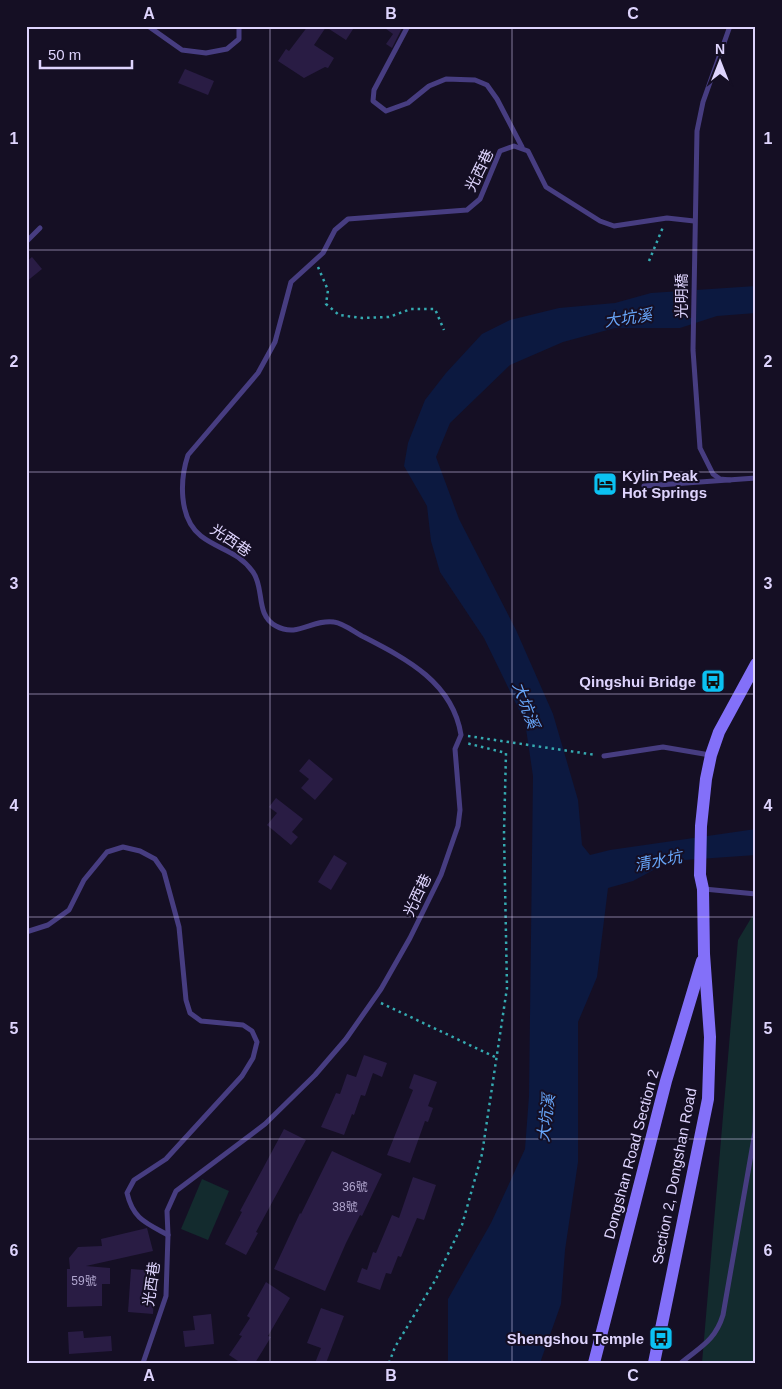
<svg xmlns="http://www.w3.org/2000/svg" width="782" height="1389" font-family="Helvetica,'Noto Sans TC',sans-serif">
	<rect width="100%" height="100%" fill="#150f24"/>
	<g fill="#132b2e">
		<polygon points="756,910 756,1363 702,1363 738,940"/>
		<polygon points="202,1179 229,1191 208,1240 181,1229"/>
	</g>
	<polygon fill="#0c1940" points="756,286 756,313 717,316 680,328 615,328 563,342 510,365 450,423 436,457 459,519 516,630 553,714 578,800 582,845 590,855 610,850 756,829 756,855 670,861 633,881 608,888 597,977 578,1022 578,1162 565,1250 561,1304 540,1363 448,1363 448,1299 491,1223 525,1149 529,1096 533,776 525,722 484,638 440,572 431,541 427,506 404,466 408,443 425,400 446,373 482,334 510,320 559,308 615,303 651,293"/>
	<polygon fill="#150f24" points="697,287 696,318 684,318 685,288"/>
	<g fill="#291c44">
		<polygon points="308,26 355,26 346,40 326,27 314,45 334,58 328,68 325,67 304,78 278,61 286,49 289,51"/>
		<polygon points="382,26 403,26 392,48 386,44 393,34"/>
		<polygon points="185,69 214,81 208,95 178,83"/>
		<polygon points="32,257 42,269 26,282 26,262"/>
		<polygon points="309,759 333,779 315,800 301,788 309,779 299,771"/>
		<polygon points="276,798 303,819 292,832 298,837 291,845 267,825 277,813 269,807"/>
		<polygon points="334,855 347,863 331,890 318,882"/>
		<polygon points="364,1055 387,1063 382,1077 373,1073 365,1096 361,1095 354,1115 352,1114 344,1135 321,1127 336,1093 340,1094 347,1074 356,1077"/>
		<polygon points="414,1074 437,1082 428,1106 433,1108 428,1122 425,1121 410,1163 387,1155 413,1090 409,1088"/>
		<polygon points="284,1129 306,1140 256,1232 258,1233 246,1255 225,1244 242,1212 240,1211"/>
		<polygon points="332,1151 382,1174 362,1216 360,1215 346,1243 325,1291 274,1269 300,1213 301,1214"/>
		<polygon points="413,1177 436,1185 424,1220 417,1218 401,1257 398,1256 391,1274 386,1273 380,1290 357,1282 362,1268 367,1270 373,1252 376,1253 392,1215 399,1218"/>
		<polygon points="147,1228 153,1251 86,1266 110,1268 110,1284 102,1284 102,1306 67,1307 67,1269 70,1269 69,1258 78,1247 102,1246 101,1239"/>
		<polygon points="131,1269 156,1271 153,1314 128,1312"/>
		<polygon points="266,1282 290,1298 268,1336 271,1337 255,1363 241,1363 229,1355 242,1336 239,1335 250,1318 247,1316"/>
		<polygon points="321,1308 344,1316 326,1363 315,1363 321,1348 307,1343"/>
		<polygon points="211,1314 214,1344 185,1347 183,1331 195,1330 193,1316"/>
		<polygon points="83,1331 84,1338 111,1336 112,1351 69,1354 68,1332"/>
	</g>
	<g fill="none" stroke-linecap="round" stroke-linejoin="round">
		<g stroke="#35aab1" stroke-width="2.5" stroke-dasharray="2.5 4" stroke-linecap="butt">
			<polyline points="649,261 663,227"/>
			<polyline points="318,267 328,290 326,304 339,315 362,318 389,317 411,309 435,309 444,330"/>
			<polyline points="468,736 596,755"/>
			<polyline points="381,1003 497,1058"/>
			<polyline points="389,1363 395,1347 436,1279 462,1225 482,1154 507,988 504,833 506,753 466,743"/>
		</g>
		<g stroke="#473d81" stroke-width="5">
			<polyline points="148,26 182,50 206,53 227,49 239,39 239,26"/>
			<polyline points="408,26 374,90 373,101 386,111 408,103 429,86 446,79 475,80 487,85 497,99 522,147"/>
			<polyline points="730,26 703,102 697,131 693,350 700,448 713,474 720,479 730,480"/>
			<polyline points="26,242 40,228"/>
			<polyline points="644,486 756,478"/>
			<polyline points="604,756 663,747 710,755"/>
			<polyline points="704,889 756,894"/>
			<path d="M26,932l22,-7 21,-15 15,-30 23,-28 16,-5 17,4 15,8 9,13 15,55 7,73 4,13 11,8 42,4 9,6 5,11 -4,16 -11,18 -76,83 -32,21 -7,13c6,26 19,30 41,42"/>
			<path d="M143,1363l23,-67 2,-61 -1,-24 9,-20 89,-67 50,-49 31,-36 35,-50 29,-51 31,-63 17,-49 2,-16 -5,-61 6,-14c-8,-52 -54,-76 -97,-98 -8,-4 -21,-14 -30,-15 -22,-3 -36,16 -58,4 -21,-11 -11,-37 -23,-54 -15,-21 -34,-22 -52,-36 -23,-18 -21,-57 -13,-81l70,-82 17,-31 16,-60 32,-29 12,-23 13,-11 119,-9 13,-11 20,-48 14,-5 14,5 18,36 54,34 14,5 53,-8 27,3"/>
			<path d="M681,1363c19,-16 34,-22 42,-48l32,-183 1,-46"/>
		</g>
		<g stroke="#8370f9" stroke-width="12">
			<polyline points="594,1363 666,1081 702,961"/>
			<polyline points="654,1363 708,1099 710,1037 704,954 703,889 700,875 701,826 706,779 711,755 719,732 756,664"/>
		</g>
	</g>
	<path fill="none" stroke="#ded4fd" stroke-width="1" stroke-opacity="0.55" d="M270,26v1337M512,26v1337M26,250h730M26,472h730M26,694h730M26,917h730M26,1139h730"/>
	<defs>
		<g id="hotel-square" transform="scale(1.25)"><rect x="-9" y="-9" width="18" height="18" rx="4" fill="#0bc1f2" stroke="#150f24"/><path d="M-6-4.5h1.5V1H6V5H4.5V3h-9V5H-6ZM-4 0a1.8 1.8 0 1 1 3.6 0ZM.5 0V-2.5h3Q6-2.5 6 0Z" fill="#111"/></g>
		<g id="bus-square" transform="scale(1.25)"><rect x="-9" y="-9" width="18" height="18" rx="4" fill="#0bc1f2" stroke="#150f24"/><path d="M-5-6H5V4H4V6H2V4H-2V6H-4V4H-5ZM-3.5-4V0h7V-4ZM-3.5 1.2v1.5H-2V1.2ZM2 1.2v1.5H3.5V1.2Z" fill="#111"/></g>
	</defs>
	<g fill-rule="evenodd">
		<use href="#hotel-square" x="605" y="484"/>
		<use href="#bus-square" x="713" y="681"/>
		<use href="#bus-square" x="661" y="1338"/>
	</g>
	<g text-anchor="middle" dominant-baseline="central" stroke-width="4" stroke-linejoin="round" paint-order="stroke">
		<g font-size="12" fill="#b1a6cf">
			<text x="355" y="1187">36號</text>
			<text x="345" y="1207">38號</text>
			<text x="84" y="1281">59號</text>
		</g>
		<g font-size="15" fill="#ded4fd" stroke="#150f24">
			<text transform="translate(479 170) rotate(-64)">光西巷</text>
			<text transform="translate(681 296) rotate(-90)">光明橋</text>
			<text transform="translate(231 540) rotate(34)">光西巷</text>
			<text transform="translate(417 895) rotate(-65)">光西巷</text>
			<text transform="translate(631 1154) rotate(-75)">Dongshan Road Section 2</text>
			<text transform="translate(674 1176) rotate(-79)">Section 2, Dongshan Road</text>
			<text transform="translate(151 1284) rotate(-82)">光西巷</text>
		</g>
		<g font-size="15" font-weight="bold" fill="#ded4fd" stroke="#150f24" text-anchor="end">
			<text x="622" y="475" text-anchor="start">Kylin Peak<tspan x="622" dy="17">Hot Springs</tspan></text>
			<text x="696" y="681">Qingshui Bridge</text>
			<text x="644" y="1338">Shengshou Temple</text>
		</g>
		<g font-size="16" font-style="italic" fill="#67a5f8" stroke="#150f24">
			<text transform="translate(628 318) rotate(-8)">大坑溪</text>
			<text transform="translate(526 705) rotate(70)">大坑溪</text>
			<text transform="translate(658 861) rotate(-11)">清水坑</text>
			<text transform="translate(546 1118) rotate(-83)">大坑溪</text>
		</g>
	</g>
	<rect width="782" height="1389" fill="none" stroke="#150f24" stroke-width="55"/>
	<g transform="translate(720 62)" stroke="#150f24" stroke-width="4" paint-order="stroke">
	<path d="M0-4L9 19L0 12L-9 19Z" fill="#ded4fd"/>
	<text y="-8" font-size="14" font-weight="bold" text-anchor="middle" fill="#ded4fd">N</text>
	</g>
	<path d="M40 60v8h92v-8" fill="none" stroke="#ded4fd" stroke-width="2.5"/>
	<text x="48" y="60" font-size="15" fill="#ded4fd" stroke="#150f24" stroke-width="4" paint-order="stroke">50 m</text>
	<rect x="28" y="28" width="726" height="1334" fill="none" stroke="#ded4fd" stroke-width="2"/>
	<g font-size="16" text-anchor="middle" font-weight="bold" fill="#ded4fd">
		<text x="149" y="19">A</text>
		<text x="391" y="19">B</text>
		<text x="633" y="19">C</text>
		<text x="14" y="144">1</text>
		<text x="768" y="144">1</text>
		<text x="14" y="367">2</text>
		<text x="768" y="367">2</text>
		<text x="14" y="589">3</text>
		<text x="768" y="589">3</text>
		<text x="14" y="811">4</text>
		<text x="768" y="811">4</text>
		<text x="14" y="1034">5</text>
		<text x="768" y="1034">5</text>
		<text x="14" y="1256">6</text>
		<text x="768" y="1256">6</text>
		<text x="149" y="1381">A</text>
		<text x="391" y="1381">B</text>
		<text x="633" y="1381">C</text>
	</g>
</svg>
